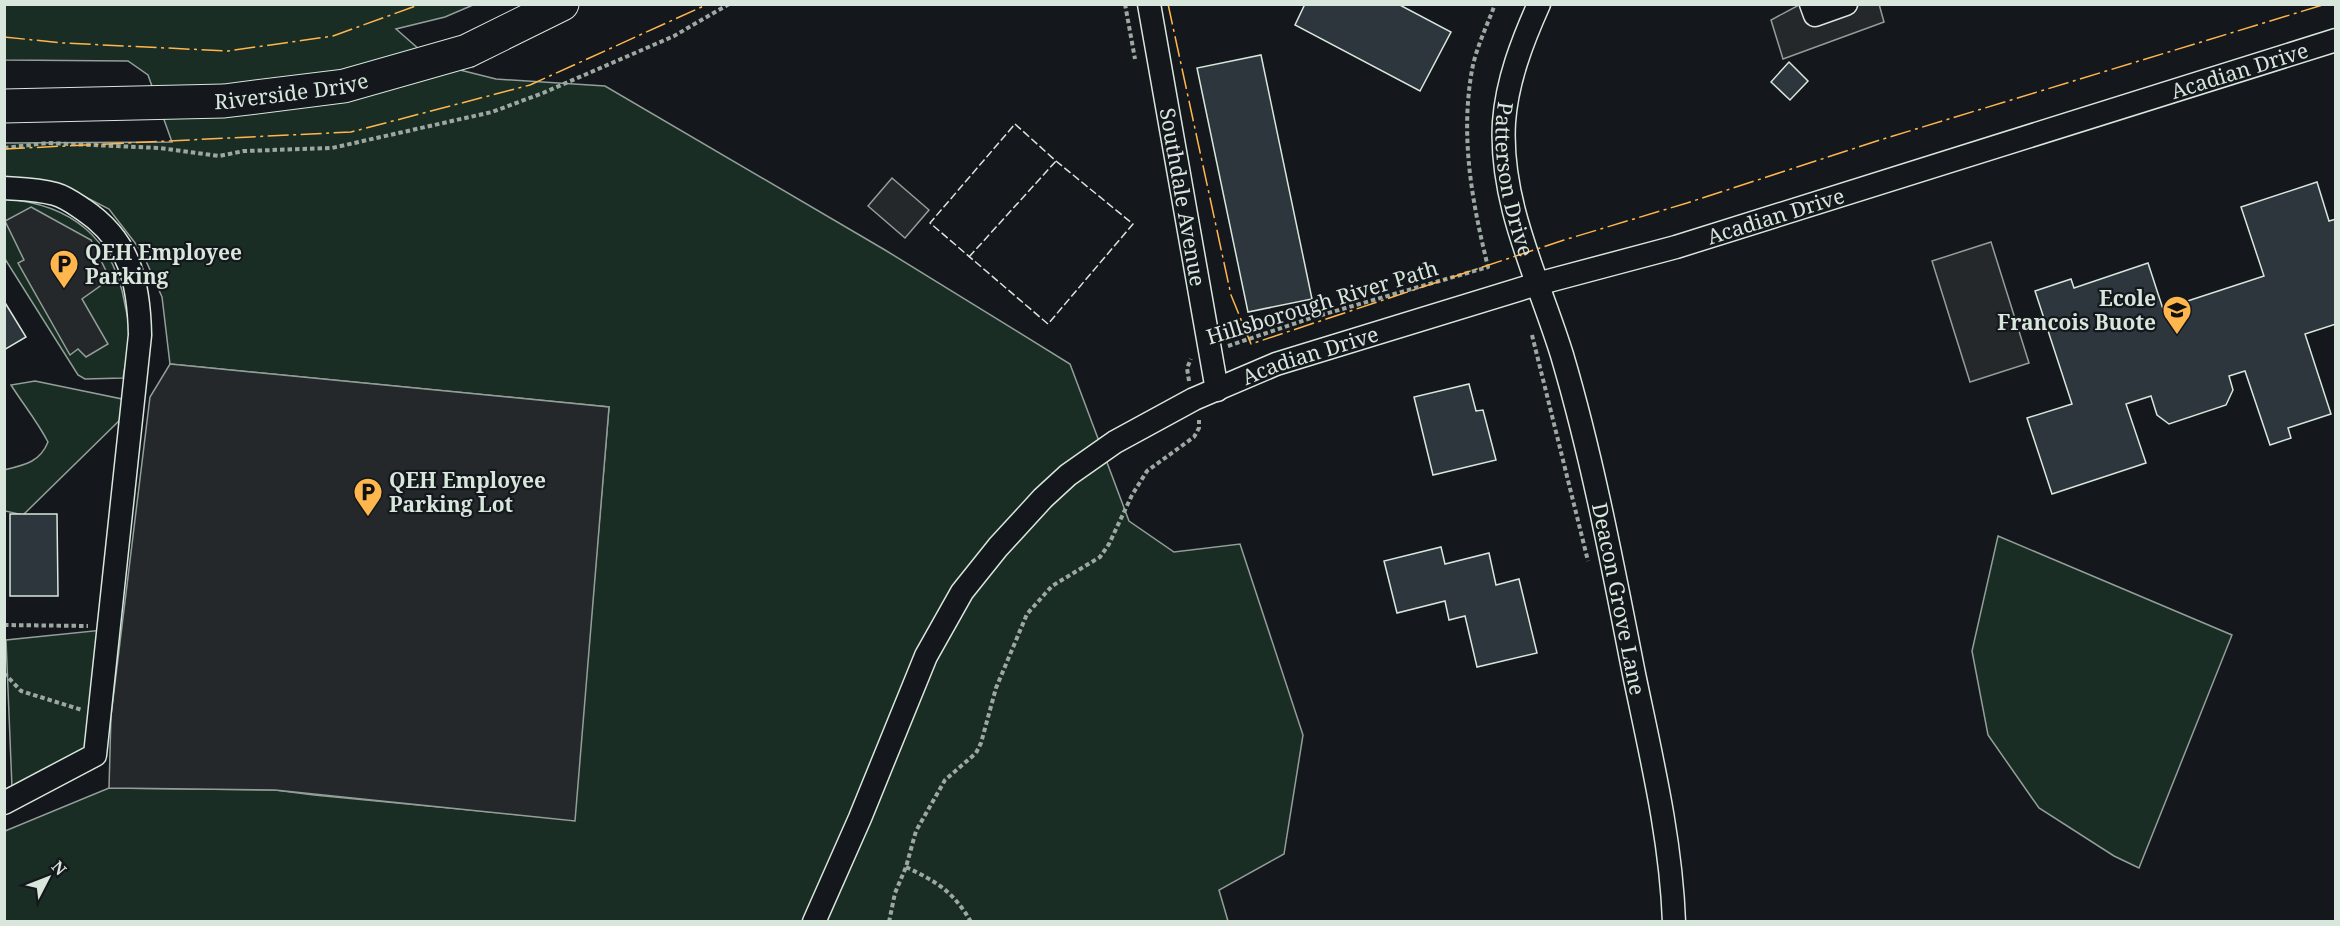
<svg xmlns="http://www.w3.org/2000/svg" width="2340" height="926" font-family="'Noto Serif',serif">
	<rect width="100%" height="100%" fill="#14181c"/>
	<g fill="#1a2d24" stroke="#939e99" stroke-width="1.5">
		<polygon points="5,5 473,5 445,17 396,29 436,64 496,79 605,86 885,250 1070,364 1129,521 1174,552 1240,544 1303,735 1284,854 1219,890 1228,921 5,921 5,831 109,788 275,790 314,795 574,820 609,407 170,364 162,297 142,252 109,209 70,189 5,178 4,143 172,142 148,75 128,61 5,60"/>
		<path d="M5,199c66,5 109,39 120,106 2,9 4,18 5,27 0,15 -5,32 -7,46l-38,1 -7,-4 -73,-116z"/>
		<path d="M35,381l87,18 3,16 -102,100 -18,-4 -1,-41c21,-5 36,-8 44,-28 -11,-21 -25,-38 -37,-57z"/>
		<polygon points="1998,536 2232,635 2139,868 2114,856 2039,808 1988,735 1972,651"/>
		<polygon points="103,630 91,748 12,788 6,640"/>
	</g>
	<g fill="#24282b" stroke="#939e99" stroke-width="1.5">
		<polygon points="1879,4 1884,22 1783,59 1771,20 1799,5"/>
		<polygon points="892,178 929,210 905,238 868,206"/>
		<polygon points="31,207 91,240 110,279 82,299 108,344 86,357 78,349 70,355 18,263 24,260 5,221"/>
		<polygon points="1991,242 2029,363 1970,382 1932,261"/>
		<polygon points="170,364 609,407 575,821 275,790 109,788 111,716 150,397"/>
	</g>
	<g fill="#2c363c" stroke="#d8e6dc" stroke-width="1.5">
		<polygon points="1305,4 1398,4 1451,32 1420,91 1295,25"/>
		<polygon points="1261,55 1312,299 1248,312 1197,68"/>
		<polygon points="1789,62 1808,81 1790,100 1771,82"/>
		<polygon points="2317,182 2329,221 2336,219 2336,324 2305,334 2331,414 2288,428 2291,438 2270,445 2245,371 2229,376 2233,390 2226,405 2169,424 2157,415 2151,396 2126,404 2146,463 2052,494 2027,418 2072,404 2035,291 2071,279 2074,288 2148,263 2163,309 2264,276 2241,207"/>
		<polygon points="4,301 26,337 4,350"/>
		<polygon points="1469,384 1476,411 1483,410 1496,460 1433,475 1414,397"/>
		<polygon points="10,514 57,514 58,596 10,596"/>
		<polygon points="1441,547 1445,564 1489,553 1496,585 1519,579 1537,653 1477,667 1465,616 1449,620 1445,601 1397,613 1384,561"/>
	</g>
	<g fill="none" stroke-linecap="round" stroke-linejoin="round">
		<g stroke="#d8e6dc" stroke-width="25">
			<g id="minor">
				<path id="s1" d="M1149,4l68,386"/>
				<path id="s2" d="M1539,4c-17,38 -32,77 -35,118 -5,81 35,158 58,233 31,105 51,212 72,319 17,82 37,164 40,248"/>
				<polyline points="1811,4 1815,15 1846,4"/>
				<path d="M4,188c18,1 34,1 51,6 11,3 20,10 29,16 46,31 55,73 56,125l-45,420 -91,48"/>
				<path id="s3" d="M814,922l46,-104 66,-162 36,-64 36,-45 45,-49 25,-23 47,-33 79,-43 82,-35 261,-80 139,-37 660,-207"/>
			</g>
		</g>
		<g stroke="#d8e6dc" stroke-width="35">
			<g id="highway">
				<path id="s4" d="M4,106l220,-5 120,-15 123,-35 95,-47"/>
			</g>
		</g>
		<g stroke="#9da8a2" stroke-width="4" stroke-dasharray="4.5 3" stroke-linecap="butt">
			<polyline points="1125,4 1135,59"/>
			<polyline points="4,148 47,143 160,148 219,156 244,151 332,148 492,112 543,93 674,36 729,4"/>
			<polyline points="1532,335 1588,561"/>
			<path d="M1228,346l83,-28 177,-51c-16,-65 -28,-130 -16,-197 4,-22 15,-44 23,-66"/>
			<polyline points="1189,381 1187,368 1191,359"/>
			<polyline points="4,625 88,626"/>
			<polyline points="4,673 21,691 82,710"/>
			<path d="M906,867c31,15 47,24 65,55"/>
			<polyline points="889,922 895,893 906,867 916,831 945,780 976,753 981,743 996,688 1027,614 1052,586 1100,557 1109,544 1132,495 1147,471 1194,437 1199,428 1199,420"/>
		</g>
		<use href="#minor" stroke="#14181c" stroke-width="22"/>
		<use href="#highway" stroke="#14181c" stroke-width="33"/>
		<g stroke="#d8e6dc" stroke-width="1.5" stroke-dasharray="8 3" stroke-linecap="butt">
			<polygon points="1015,124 1056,161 1133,224 1048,324 930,223"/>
			<polyline points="969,257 1056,161"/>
		</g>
		<g stroke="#ffb74d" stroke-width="1.5" stroke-dasharray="21 4.5 3 4.5" stroke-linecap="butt">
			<polyline points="1168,4 1231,295 1251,344 1564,240 1687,203 1880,140 2326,4"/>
			<polyline points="4,37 63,43 228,51 333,36 421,4"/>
			<polyline points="4,149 351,132 530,85 708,4"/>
		</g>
	</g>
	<defs>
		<g id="parking-pin" transform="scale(1.5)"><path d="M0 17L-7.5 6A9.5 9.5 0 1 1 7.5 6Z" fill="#ffb74d" stroke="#14181c"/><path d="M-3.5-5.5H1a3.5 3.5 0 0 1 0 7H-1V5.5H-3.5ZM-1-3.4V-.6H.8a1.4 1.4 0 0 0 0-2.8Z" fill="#111"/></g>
		<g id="school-pin" transform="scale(1.5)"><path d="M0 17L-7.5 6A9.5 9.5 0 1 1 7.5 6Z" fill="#ffb74d" stroke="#14181c"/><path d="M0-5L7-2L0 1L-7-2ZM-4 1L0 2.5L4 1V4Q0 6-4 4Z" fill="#111"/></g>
	</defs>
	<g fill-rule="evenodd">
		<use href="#parking-pin" x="64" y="264"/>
		<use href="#school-pin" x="2177" y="310"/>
		<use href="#parking-pin" x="368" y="492"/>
	</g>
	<g text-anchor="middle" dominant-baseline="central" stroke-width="4.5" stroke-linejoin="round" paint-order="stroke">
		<g font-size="21" fill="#d8e6dc" stroke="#14181c">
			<text stroke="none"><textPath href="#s3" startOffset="1764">Acadian Drive</textPath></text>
			<text stroke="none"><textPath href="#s4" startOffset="288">Riverside Drive</textPath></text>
			<text stroke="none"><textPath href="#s2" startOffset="182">Patterson Drive</textPath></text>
			<text stroke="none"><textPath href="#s1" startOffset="196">Southdale Avenue</textPath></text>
			<text stroke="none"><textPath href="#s3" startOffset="1278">Acadian Drive</textPath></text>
			<text transform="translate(1322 302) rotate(-17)">Hillsborough River Path</text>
			<text stroke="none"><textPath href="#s3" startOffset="792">Acadian Drive</textPath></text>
			<text stroke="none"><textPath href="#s2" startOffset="616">Deacon Grove Lane</textPath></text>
		</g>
		<g font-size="21" font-weight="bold" fill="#d8e6dc" stroke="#14181c" text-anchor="start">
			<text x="85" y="252">QEH Employee<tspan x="85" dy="24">Parking</tspan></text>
			<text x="2156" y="298" text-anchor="end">Ecole<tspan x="2156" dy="24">Francois Buote</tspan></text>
			<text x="389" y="480">QEH Employee<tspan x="389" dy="24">Parking Lot</tspan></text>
		</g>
	</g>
	<rect width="2340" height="926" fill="none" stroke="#d8e6dc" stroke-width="12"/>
	<g transform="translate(48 878) rotate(48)" stroke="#14181c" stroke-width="4.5" paint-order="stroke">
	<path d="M0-4.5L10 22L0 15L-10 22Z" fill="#d8e6dc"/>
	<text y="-9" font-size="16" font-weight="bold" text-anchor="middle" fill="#d8e6dc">N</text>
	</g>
</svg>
